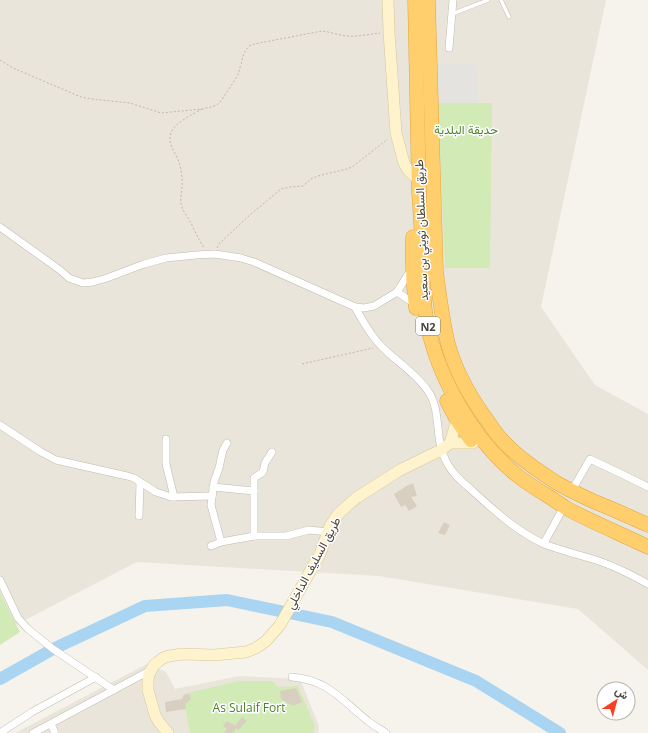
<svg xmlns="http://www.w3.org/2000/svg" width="648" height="733" font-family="'Open Sans',Vazirmatn,sans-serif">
	<rect width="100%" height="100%" fill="#f6f3ec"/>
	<g fill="#eae5da">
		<polygon points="0,0 606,0 541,307 595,385 648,414 648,670 578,609 379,576 137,562 0,633"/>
		<polygon points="147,664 166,672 175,689 239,676 300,679 319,726 318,733 15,733"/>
	</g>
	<g fill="#d2eab5">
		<polygon points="438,103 492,103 490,268 445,268"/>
		<polygon points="0,593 20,632 0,645"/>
		<polygon points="239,681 272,681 278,687 298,686 315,726 313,733 190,733 183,694"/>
	</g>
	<polygon fill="#e5e3e0" points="435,64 476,64 479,103 435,103"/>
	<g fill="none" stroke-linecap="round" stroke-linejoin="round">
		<polyline stroke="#a9d4f2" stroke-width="12" points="0,679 53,649 145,606 227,600 332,622 476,681 560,733"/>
	</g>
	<g fill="#d8cfc1">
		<polygon points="413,483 417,496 411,497 417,506 409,511 405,505 401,507 394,494 408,485"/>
		<polygon points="444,522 450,525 445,535 438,533"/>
		<polygon points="296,688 302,702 293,706 281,699 280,691"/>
		<polygon points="188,694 190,695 191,699 185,704 186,709 166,712 165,702 182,699 184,695"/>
		<polygon points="242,717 247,721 238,730 236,728 233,733 224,733 227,729 223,726 227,721 231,724 231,723 235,726"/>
	</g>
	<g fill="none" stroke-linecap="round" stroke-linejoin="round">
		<g stroke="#c2bbae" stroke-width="4.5">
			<g id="lane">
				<polyline points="501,0 509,17"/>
				<polyline points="452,14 488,0"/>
			</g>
		</g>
		<g stroke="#c2bbae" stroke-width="8">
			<g id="street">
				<polyline points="449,48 453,0"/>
				<polyline points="0,227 60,270 69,278 83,283 93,282 107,278 144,264 166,258 196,255 215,254 241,258 254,262 355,307 364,308 374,306 397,292 411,270"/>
				<polyline points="397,292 415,304"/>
				<path d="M355,307c7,13 16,29 27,40 15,15 34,26 46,44 14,20 6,48 18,70 6,13 19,23 30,33 21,19 42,38 68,50 18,7 37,11 55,17 17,6 33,14 49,23"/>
				<polyline points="0,425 41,452 56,460 127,476 134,478 156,492 171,497 212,496"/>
				<polyline points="166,439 166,464 174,497"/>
				<polyline points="575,485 590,459 630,478 648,487"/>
				<polyline points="213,487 254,491"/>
				<polyline points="139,516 140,482"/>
				<polyline points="254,536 254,478 263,472 265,463 272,452"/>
				<polyline points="221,542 211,505 214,482 219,468 223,450 227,443"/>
				<polyline points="544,543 561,512"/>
				<polyline points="211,546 221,542 254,536 286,536 309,530 328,532"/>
				<polyline points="0,580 18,618 28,629 53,649 114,690"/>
				<path d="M292,677c37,3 50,24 76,44 6,5 12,8 18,12"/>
				<polyline points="51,724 55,733"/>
				<polyline points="0,733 32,712 96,677"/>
				<polyline points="33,733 151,670"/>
			</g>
		</g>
		<g stroke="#d6c79b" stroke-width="12">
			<g id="secondary">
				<polyline points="388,0 389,32 396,133 404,163 408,170 419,181"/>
				<polyline points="450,443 457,420"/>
				<polyline points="168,733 159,722 155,715 148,690 148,680 149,674 154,665 158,662 163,658 169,656 182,654 214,655 246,652 256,648 266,641 280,625 320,554 330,526 339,513 347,506 356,498 400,470 441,450 450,443 473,443"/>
			</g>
		</g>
		<g stroke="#e0a43c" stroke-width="15">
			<g id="highway">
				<path d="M415,0l4,193c2,25 3,49 4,73 0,19 0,38 4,57 11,55 47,118 91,153 10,8 20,14 30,20 6,4 12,8 18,12 26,14 55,26 82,39"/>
				<path d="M428,0l8,271c3,23 6,46 11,69 7,28 20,52 37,76 6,8 11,17 18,24 15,17 36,31 55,43 12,7 25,13 38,19 18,7 35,15 53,23"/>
				<path d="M413,237c-1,24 0,47 3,71"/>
				<polyline points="447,401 457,420 471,440"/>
			</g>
		</g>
		<g stroke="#c4b79f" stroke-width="1" stroke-dasharray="2 2" stroke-linecap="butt">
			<path d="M0,60l13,8 68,29 11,2 38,4 31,10 41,-4 9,-2 6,-2 4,-4 17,-26 6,-22 5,-7 5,-2 68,-13c8,1 17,4 25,5 11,1 23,-2 33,-3"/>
			<path d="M202,109c-9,5 -28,14 -31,24 -4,11 5,20 8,29 2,7 4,17 3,24 0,6 -2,12 -1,18 2,8 7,13 10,19 4,9 8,17 13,25"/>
			<polyline points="217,248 219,244 222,241 251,214 281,189 291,187 303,186 311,179 318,176 347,169 352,167 388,139"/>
			<polyline points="302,364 373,348"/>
		</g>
		<use href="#lane" stroke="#fff" stroke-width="3.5"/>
		<use href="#street" stroke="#fff" stroke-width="7"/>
		<use href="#secondary" stroke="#fff3cd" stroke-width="11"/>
		<use href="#highway" stroke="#ffcf6e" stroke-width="14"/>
	</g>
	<g text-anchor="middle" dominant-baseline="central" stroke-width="3" stroke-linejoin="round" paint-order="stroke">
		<rect fill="#fff" stroke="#817c74" stroke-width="1" x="416" y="317" width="24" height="18" rx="3"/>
		<g font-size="11" font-weight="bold" fill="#4b4439">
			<text x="428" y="326">N2</text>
		</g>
		<g font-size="12" fill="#4a7f2a" stroke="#fff">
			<text x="466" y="129">حديقة البلدية</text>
			<text x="249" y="707">As Sulaif Fort</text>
		</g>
		<g font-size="12" fill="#4b4439" stroke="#fff">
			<text transform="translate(421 230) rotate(-92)">طريق السلطان ثويني بن سعيد</text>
			<text transform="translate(313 563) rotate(-62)">طريق السليف الداخلي</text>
		</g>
	</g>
	<g transform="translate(616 701) rotate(36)"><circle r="19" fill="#ffffff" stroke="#b7b4b0"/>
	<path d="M0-3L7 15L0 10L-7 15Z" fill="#fc3f1d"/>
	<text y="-6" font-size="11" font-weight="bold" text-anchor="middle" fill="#4b4439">ش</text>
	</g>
</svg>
